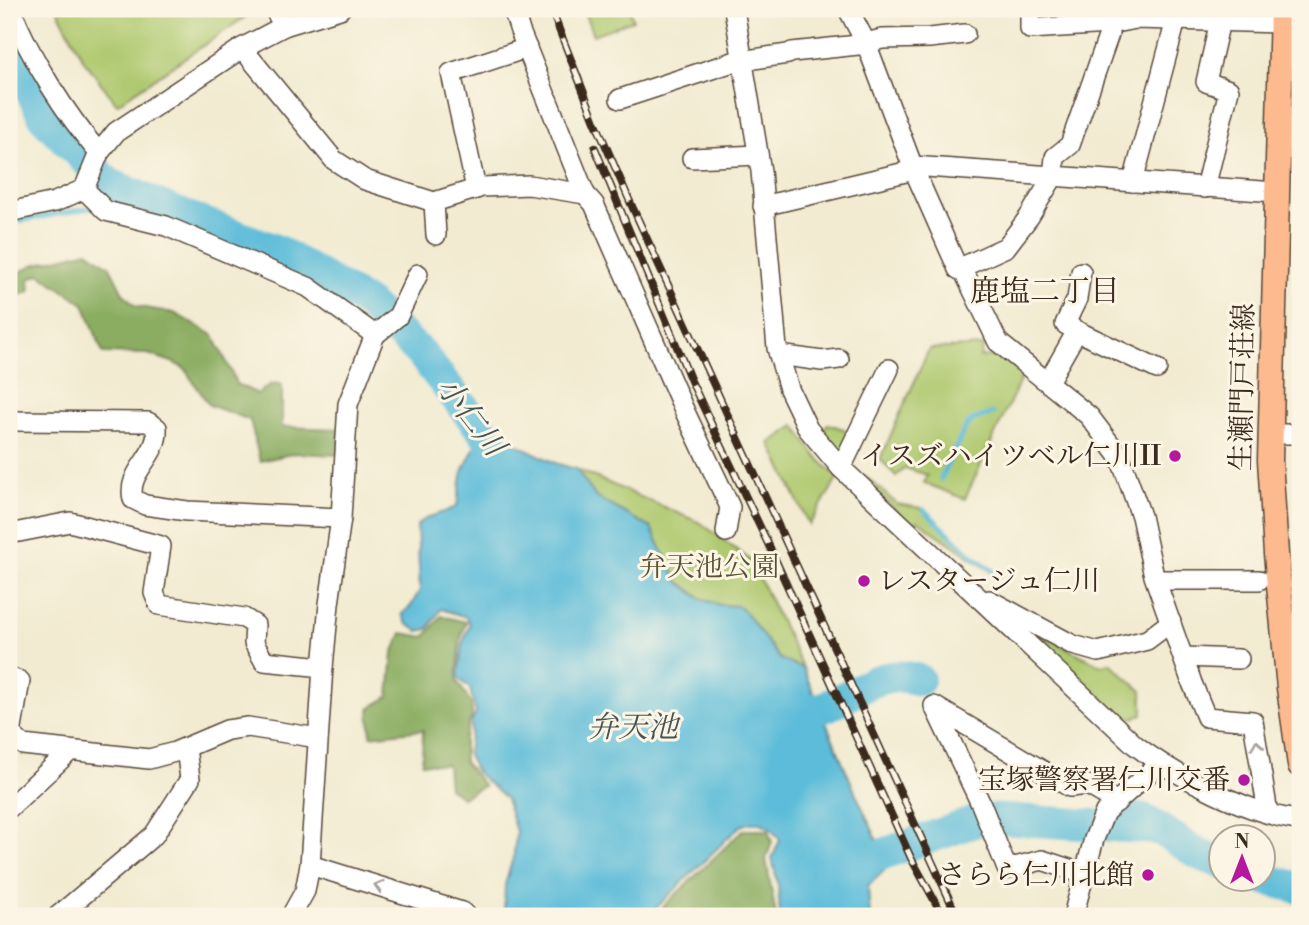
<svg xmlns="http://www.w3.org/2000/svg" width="1309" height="925" font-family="'Libre Bodoni','Noto Serif JP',serif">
	<rect width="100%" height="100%" fill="#fcf5e5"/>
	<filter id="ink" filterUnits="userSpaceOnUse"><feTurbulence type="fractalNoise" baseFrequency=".0143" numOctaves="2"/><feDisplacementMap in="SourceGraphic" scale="14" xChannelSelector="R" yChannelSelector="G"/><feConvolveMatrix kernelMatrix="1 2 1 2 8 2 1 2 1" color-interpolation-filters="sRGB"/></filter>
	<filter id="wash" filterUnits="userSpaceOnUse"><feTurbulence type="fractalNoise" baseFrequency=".00686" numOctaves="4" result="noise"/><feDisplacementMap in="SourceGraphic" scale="28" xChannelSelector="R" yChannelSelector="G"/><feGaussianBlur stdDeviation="1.57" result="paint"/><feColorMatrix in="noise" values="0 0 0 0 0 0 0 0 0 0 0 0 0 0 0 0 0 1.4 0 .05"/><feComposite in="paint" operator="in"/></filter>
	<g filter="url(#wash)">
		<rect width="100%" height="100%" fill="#f2ebd1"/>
		<g fill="#afc96f" stroke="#757a46" stroke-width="2">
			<polygon points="57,9 257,9 117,104 84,61"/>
			<polygon points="583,9 630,9 633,20 593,35"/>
			<polygon points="984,346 980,357 1001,355 1025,370 965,499 924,483 927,475 905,468 896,476 880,459 929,349"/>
			<polygon points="828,424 844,429 851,438 845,450 837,451 821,432"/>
			<polygon points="795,426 817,457 838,478 809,525 770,443"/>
			<polygon points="576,469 701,523 751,561 803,668 780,659 745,612 736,606 720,605 701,598 677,580 651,528 596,497"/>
			<polygon points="865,476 897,504 921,508 972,557 1000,578 918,521 911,525 862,478"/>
			<polygon points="1029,629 1098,664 1104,665 1110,663 1142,691 1143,714 1134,718 1120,717 1027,633"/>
		</g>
		<g fill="#8bad62" stroke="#636c40" stroke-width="2">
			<path d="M88,251l22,16 13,26 12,13 39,7 39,22 19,38 4,11 22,10c8,-6 14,-14 24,-9v42l58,2 -2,26 -42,-2 -36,8 -10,-41 -41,-15 -25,-37 -12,-6 -24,-8 -45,-1 -19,-49 -45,-30 -10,5 1,12 -21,8v-21l24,-13z"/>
			<polygon points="441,616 466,622 460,641 457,681 471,703 472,715 464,738 464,762 484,786 462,797 449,788 447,765 422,763 423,730 371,736 369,709 389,696 393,653 402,633 425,637"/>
			<polygon points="743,830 768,830 772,842 766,859 776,916 659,916 664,906"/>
		</g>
		<path fill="#5bbcd9" stroke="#4b737c" stroke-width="2" d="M485,422l15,14 55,27 21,6 20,28 55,31 26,52 24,19 19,6 17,1 8,6 35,47 23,9 53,126 33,72 -21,20 2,30h-90l-2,-30 -6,-28 8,-18c-11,-16 -21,-22 -40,-14l-85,83 -3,7h-148l1,-31 9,-31 2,-22 -10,-33 -30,-27 -8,-17 4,-34 4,-8 -6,-25 -12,-10 5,-36 7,-18 -4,-7 -25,-8 -13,20 -9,2 -12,-7 -5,-10 9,-8 9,-16 -3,-65c13,-12 26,-10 40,-19 2,-11 3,-23 6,-34 4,-13 17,-27 13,-42z"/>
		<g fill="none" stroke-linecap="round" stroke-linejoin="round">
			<g stroke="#5bbcd9" stroke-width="5">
				<polyline points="104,204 135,195"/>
				<polyline points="9,223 95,207"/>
				<polyline points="941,479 965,428 973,420 993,413"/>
				<polyline points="924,510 973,556 999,575 1001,572"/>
			</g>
			<g stroke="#5bbcd9" stroke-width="32">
				<polyline points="9,49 45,119 108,183 172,211 278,251 368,304 422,355 505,459"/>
				<path d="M778,715c14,-2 31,-2 44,-7 37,-14 55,-41 97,-28"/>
				<polyline points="1142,818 1200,855 1222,863"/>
				<polyline points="883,854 980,820 1002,819 1158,829"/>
				<polyline points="1264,879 1300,888"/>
			</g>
		</g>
	</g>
	<g filter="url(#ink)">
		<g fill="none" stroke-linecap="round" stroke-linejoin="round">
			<g stroke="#564739" stroke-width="22">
				<g id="minor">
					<path d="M11,9c19,49 54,104 88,144"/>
					<polyline points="274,9 284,26"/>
					<polyline points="513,9 520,31 585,194 594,204 685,412 730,507 726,532"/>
					<path d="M734,9l27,162 16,177 12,41 19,40 33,39 294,277c39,30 117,71 165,75"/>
					<polyline points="848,9 866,43 914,170 958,269 964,272 998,342 1089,416 1120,457 1141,516 1154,576 1192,683 1206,717 1253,721 1268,813"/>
					<polyline points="1030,9 1030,29 1109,24 1136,19 1282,23"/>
					<polyline points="242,48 334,160 365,180 434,202"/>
					<polyline points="620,99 733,62 788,54 792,52 858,45 882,39 929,38 965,34"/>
					<polyline points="692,158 758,155"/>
					<polyline points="912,166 1276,192"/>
					<polyline points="1133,182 1176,20"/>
					<polyline points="1205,188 1229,90 1206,82 1220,21"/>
					<polyline points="476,189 451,73 527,48"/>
					<polyline points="763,206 914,170"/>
					<polyline points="9,212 55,202 84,189"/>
					<polyline points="436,235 434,202 482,187 529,185 585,194"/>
					<polyline points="958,269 1006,247 1029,217 1053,177 1055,157 1070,145 1109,34 1109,24"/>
					<polyline points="1077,331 1065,324 1077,299 1081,272"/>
					<polyline points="375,335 398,316 418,274"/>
					<polyline points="779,355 822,361 839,359"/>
					<polyline points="1048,382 1077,331 1157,369"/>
					<path d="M9,421l139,1 9,6c2,29 -31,43 -24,71l12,6 42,6 154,7"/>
					<polyline points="1269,434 1300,434"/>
					<polyline points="841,468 889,369"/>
					<polyline points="9,534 70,522 161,546 154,593 159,605 244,618 255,625 254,643 264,661 323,667"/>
					<polyline points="1156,580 1259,580"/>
					<polyline points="989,600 1073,645 1098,652 1147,640 1171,622"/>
					<polyline points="1183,657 1239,659"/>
					<polyline points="9,677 20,681 11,734 23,745 149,759 175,752 227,730 248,727 318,738"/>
					<polyline points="9,808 70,751"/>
					<polyline points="310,865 462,912 466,916"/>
					<polyline points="1084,874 1042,860 1007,869 981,804 934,706 1070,787 1088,785 1117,802"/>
					<polyline points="58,916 154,835 190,779 186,748"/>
					<polyline points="291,916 305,891 310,865 323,667 329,604 341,518 348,404 375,335 308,287 166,226 106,211 84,189 99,153 116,132 242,48 284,26 340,9"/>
					<polyline points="1073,916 1094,839 1105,812 1159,764"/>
				</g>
			</g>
			<g stroke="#564739" stroke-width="27">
				<polyline id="major" points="1282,9 1270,460 1276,554 1289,688 1300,765"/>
			</g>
			<use href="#minor" stroke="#fff" stroke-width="19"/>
			<use href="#major" stroke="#fcba8e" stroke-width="24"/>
			<g stroke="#3b2a1e" stroke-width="8">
				<g id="rail">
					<polyline points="551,9 595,121 631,204 957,916"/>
					<polyline points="595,148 691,381 770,548 911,858 943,916"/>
				</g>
			</g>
			<use href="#rail" stroke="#fcf5e5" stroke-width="5" stroke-dasharray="16" stroke-linecap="butt"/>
		</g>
		<defs><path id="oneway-chevron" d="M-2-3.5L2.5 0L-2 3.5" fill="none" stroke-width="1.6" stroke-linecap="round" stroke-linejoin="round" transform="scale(1.75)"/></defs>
		<g stroke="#a79f9a">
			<use href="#oneway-chevron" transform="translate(1257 745) rotate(-99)"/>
			<use href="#oneway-chevron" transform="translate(379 886) rotate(-163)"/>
		</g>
	</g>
	<g fill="#b5179e" stroke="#fcf5e5" stroke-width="2.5">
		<circle cx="1175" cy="456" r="7"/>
		<circle cx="864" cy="581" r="7"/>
		<circle cx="1244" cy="780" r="7"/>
		<circle cx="1148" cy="875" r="7"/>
	</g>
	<g text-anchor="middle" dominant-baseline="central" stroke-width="6" stroke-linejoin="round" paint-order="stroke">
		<g font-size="28" fill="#3b2a1e" stroke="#fcf5e5">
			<text transform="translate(1243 387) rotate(-89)">生瀬門戸荘線</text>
		</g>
		<g font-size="28" fill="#3b2a1e" stroke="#fcf5e5" text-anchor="end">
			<text x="1161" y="456">イスズハイツベル仁川II</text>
			<text x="878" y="581" text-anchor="start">レスタージュ仁川</text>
			<text x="1230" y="780">宝塚警察署仁川交番</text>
			<text x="1134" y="875">さらら仁川北館</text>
		</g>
		<g font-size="28" fill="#585232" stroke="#fcf5e5">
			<text x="709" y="567">弁天池公園</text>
		</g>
		<g font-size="30" fill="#3b2a1e" stroke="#fcf5e5">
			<text x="1045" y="292">鹿塩二丁目</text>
		</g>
		<g font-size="30" font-style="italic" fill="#455656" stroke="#fcf5e5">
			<text transform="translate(470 417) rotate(52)">小仁川</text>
			<text x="633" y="728">弁天池</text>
		</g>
	</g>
	<rect width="1309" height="925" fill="none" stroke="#fcf5e5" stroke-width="35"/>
	<g transform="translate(1242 858)"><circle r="33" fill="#fcf5e5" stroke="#afa495" stroke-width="2"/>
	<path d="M0-5L12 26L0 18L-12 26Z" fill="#b5179e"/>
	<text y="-10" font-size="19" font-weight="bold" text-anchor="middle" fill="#3b2a1e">N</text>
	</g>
</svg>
